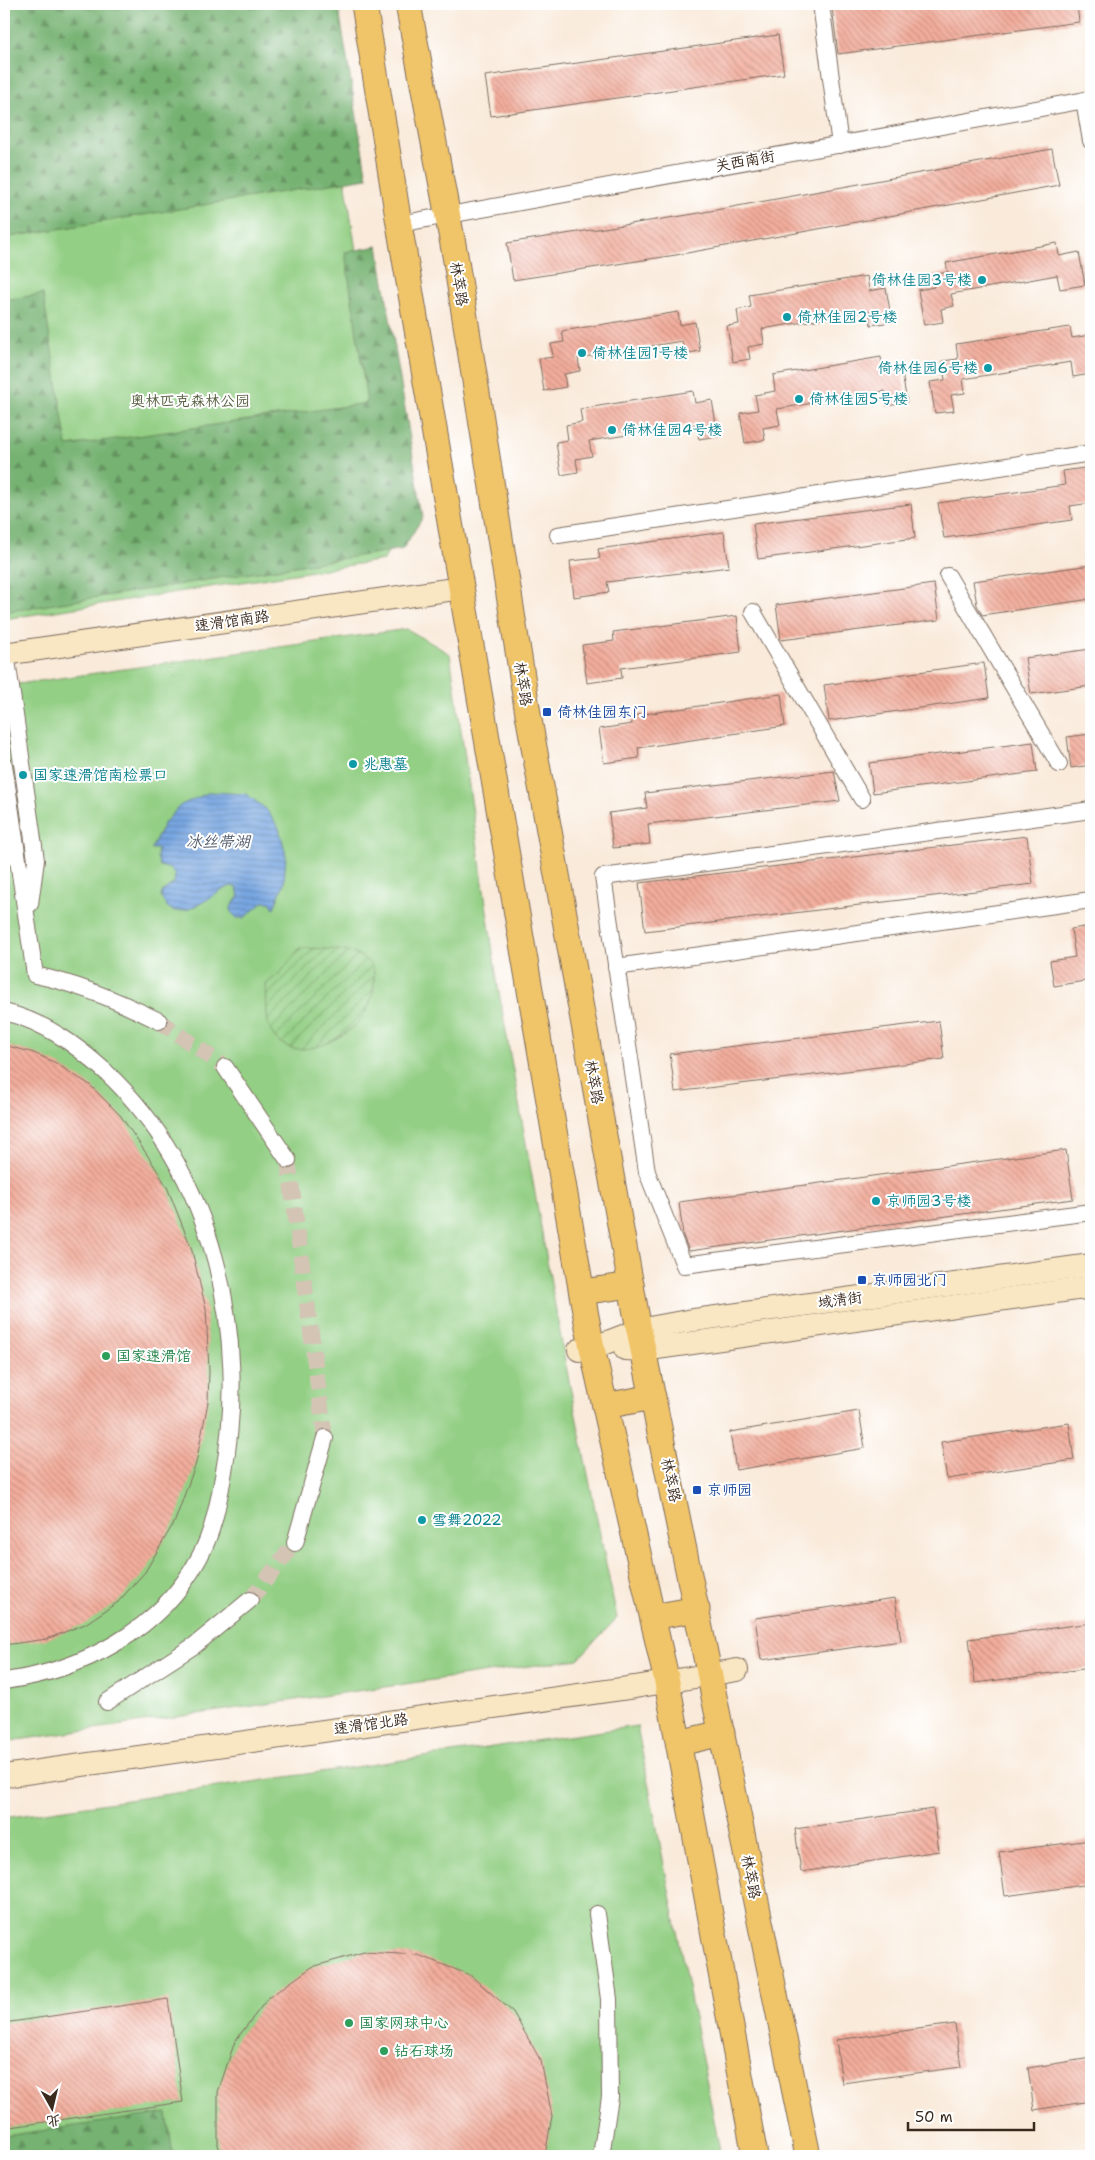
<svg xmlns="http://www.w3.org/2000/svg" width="1095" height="2160" font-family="'Shantell Sans','LXGW WenKai TC',sans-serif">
	<defs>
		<pattern id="forest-firs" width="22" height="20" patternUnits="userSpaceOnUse" patternTransform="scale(1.25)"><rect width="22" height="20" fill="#76b272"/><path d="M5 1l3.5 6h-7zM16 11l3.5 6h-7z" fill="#62915d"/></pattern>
		<pattern id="garden-furrows" width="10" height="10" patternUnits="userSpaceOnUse" patternTransform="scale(1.25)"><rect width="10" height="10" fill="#93cf84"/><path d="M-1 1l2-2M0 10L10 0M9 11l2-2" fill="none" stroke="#79a86b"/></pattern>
		<pattern id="water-rules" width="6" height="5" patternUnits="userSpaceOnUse" patternTransform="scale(1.25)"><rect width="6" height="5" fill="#77a6e1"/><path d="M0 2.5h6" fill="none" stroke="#6387b6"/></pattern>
		<pattern id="building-back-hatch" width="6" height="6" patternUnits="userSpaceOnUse" patternTransform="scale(1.25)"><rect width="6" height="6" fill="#f3ad9c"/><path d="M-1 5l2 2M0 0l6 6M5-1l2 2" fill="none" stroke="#c68d7f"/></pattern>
	</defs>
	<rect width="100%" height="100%" fill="#fff"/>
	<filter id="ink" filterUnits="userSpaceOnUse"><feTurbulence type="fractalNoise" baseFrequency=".02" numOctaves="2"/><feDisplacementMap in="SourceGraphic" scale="10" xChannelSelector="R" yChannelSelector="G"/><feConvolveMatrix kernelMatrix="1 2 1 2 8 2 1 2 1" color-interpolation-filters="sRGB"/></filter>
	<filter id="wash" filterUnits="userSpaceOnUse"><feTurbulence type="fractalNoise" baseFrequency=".0096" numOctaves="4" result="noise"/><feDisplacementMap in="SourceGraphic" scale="20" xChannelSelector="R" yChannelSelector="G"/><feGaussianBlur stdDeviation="1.12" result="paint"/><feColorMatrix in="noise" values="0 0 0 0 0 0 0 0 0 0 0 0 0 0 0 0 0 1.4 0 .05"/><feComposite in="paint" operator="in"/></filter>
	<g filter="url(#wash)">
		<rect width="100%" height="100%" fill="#f9eada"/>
		<g fill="#93cf84" stroke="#677c51">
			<polygon points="4,4 318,4 399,530 384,560 4,619"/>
			<polygon points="407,629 450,654 498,987 565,1361 617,1618 578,1659 4,1742 4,686"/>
			<polygon points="637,1726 721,2156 4,2156 4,1818"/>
		</g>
		<g fill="url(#forest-firs)" stroke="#586e48">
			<polygon points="4,4 338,4 367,178 4,238"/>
			<polygon points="378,246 423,517 403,549 4,612 4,300 43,294 67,446 367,403 345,252"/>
			<polygon points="167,2113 173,2156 4,2156 4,2136"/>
		</g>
		<path fill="url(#garden-furrows)" stroke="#677c51" d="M300,948c21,1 49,-1 66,12 8,6 9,15 8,24 -1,14 -6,27 -16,38 -18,20 -68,43 -86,11 -8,-12 -4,-34 -6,-49l14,-11z"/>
		<path fill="url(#water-rules)" stroke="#596880" d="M210,792l36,2 20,15 13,19 7,27 -2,28 -10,25 -4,-6h-7l-19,16h-7l-5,-5 -1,-6 8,-11 -2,-8 -5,-2c-19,5 -58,47 -71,10l2,-5 11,-8 1,-8 -4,-6 -11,-3 -3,-9 1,-8h-7l14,-27 16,-17z"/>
		<g id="blocks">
			<g fill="url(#building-back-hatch)">
				<polygon points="860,4 1077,4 1079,22 838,54 832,7"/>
				<polygon points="778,35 784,74 491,116 485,76"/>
				<polygon points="1052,149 1059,185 676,255 513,280 507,243 688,215"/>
				<polygon points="1057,243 1059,256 1079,252 1085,285 1060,289 1057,275 951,294 954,306 941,309 943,322 924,325 918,290 934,287 932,275 948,272 946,263"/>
				<polygon points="867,276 869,291 886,288 892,322 871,325 869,311 762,329 764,344 748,347 750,359 733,362 727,326 739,324 737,310 751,307 749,295"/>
				<polygon points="678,312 680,325 695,322 700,351 684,354 682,341 578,358 580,371 564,374 566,387 544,391 539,359 553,357 551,344 564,342 562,331"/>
				<polygon points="1070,327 1072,338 1090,335 1091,374 1073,377 1071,362 963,379 965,393 951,395 954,411 935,413 930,382 945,380 942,361 958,359 956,344"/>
				<polygon points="881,357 883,371 901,368 907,402 887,406 885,391 777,409 780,425 763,428 765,440 745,443 740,413 758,410 755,395 775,391 773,375"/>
				<polygon points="693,391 695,403 712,400 718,436 699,439 696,424 589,441 592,456 576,459 578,472 561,475 556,442 568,440 566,425 582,422 580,409"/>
				<polygon points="1091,467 1091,503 1070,506 1072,520 944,538 938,503 1065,485 1063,471"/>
				<polygon points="911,504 915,538 758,559 753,524"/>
				<polygon points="724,532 729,567 607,582 609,592 574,597 570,561 600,558 598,549"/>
				<polygon points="1091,565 1091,599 982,615 977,605 973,581"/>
				<polygon points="934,584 939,620 781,640 776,605"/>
				<polygon points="737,616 741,652 621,668 622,678 587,683 582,645 614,641 613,632"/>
				<polygon points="1091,649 1091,686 1031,694 1025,658"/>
				<polygon points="984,663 989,698 829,721 824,685"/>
				<polygon points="781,694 785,726 638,748 639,758 604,763 599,729 632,724 631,716"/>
				<polygon points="1091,734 1091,765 1071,768 1067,737"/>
				<polygon points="1033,742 1037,772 873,793 869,763"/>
				<polygon points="834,771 840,801 648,824 650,844 613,848 609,813 647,808 645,793"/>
				<polygon points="1027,836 1033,884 645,931 639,883"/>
				<polygon points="1091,926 1091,980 1054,986 1050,961 1075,957 1071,929"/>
				<polygon points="939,1021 944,1059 675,1092 670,1054"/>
				<polygon points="4,1045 34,1053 54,1062 90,1085 120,1115 150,1159 167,1187 191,1247 206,1309 209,1371 208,1402 196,1463 175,1521 145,1572 118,1602 85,1624 47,1639 4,1645"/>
				<polygon points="1066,1150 1073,1199 689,1251 683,1236 679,1202"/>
				<polygon points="859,1411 865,1448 736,1470 730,1432"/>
				<polygon points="1069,1423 1074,1460 947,1479 941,1442"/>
				<polygon points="895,1598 901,1641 761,1660 755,1618"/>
				<polygon points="1091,1623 1091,1668 975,1683 969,1639"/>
				<polygon points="933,1809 939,1851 801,1872 795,1829"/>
				<polygon points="1091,1840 1091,1884 1005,1896 999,1852"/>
				<polygon points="364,1952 418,1955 470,1975 513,2012 541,2061 552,2116 545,2156 222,2156 218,2145 218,2092 235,2041 268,1998 312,1967"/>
				<polygon points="168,1999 183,2102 4,2128 4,2023"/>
				<polygon points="955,2024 961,2067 842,2083 836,2040"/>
				<polygon points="1091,2058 1091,2101 1034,2110 1028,2068"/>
			</g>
		</g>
	</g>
	<g filter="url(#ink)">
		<use href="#blocks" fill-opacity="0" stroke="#7e6d60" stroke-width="1"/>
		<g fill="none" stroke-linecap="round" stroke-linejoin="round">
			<g stroke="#d3c4b4" stroke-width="16" stroke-dasharray="16 8" stroke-linecap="butt">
				<polyline points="159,1021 225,1067"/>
				<polyline points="288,1160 325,1438"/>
				<polyline points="250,1600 295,1543"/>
			</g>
			<g stroke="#7e6d60" stroke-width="18">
				<g id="street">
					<polyline points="821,4 840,145"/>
					<polyline points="1084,100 1091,141"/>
					<polyline points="399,224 1091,99"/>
					<polyline points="558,535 1091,453"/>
					<polyline points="948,576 1059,764"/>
					<polyline points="753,612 862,799"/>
					<polyline points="6,653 36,860 30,904"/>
					<path d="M4,765l31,210c44,9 84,26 124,46"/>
					<polyline points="1091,810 603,877 647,1172 684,1265 1091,1212"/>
					<polyline points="616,967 1091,900"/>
					<path d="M4,1012c41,10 71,32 102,60 108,102 144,262 117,405 -5,27 -10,56 -24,81 -38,72 -117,113 -195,123"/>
					<polyline points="225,1067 288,1160"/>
					<polyline points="295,1543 325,1438"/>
					<polyline points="107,1702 195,1645 250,1600"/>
					<polyline points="597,1914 609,1999 610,2097 601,2156"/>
				</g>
			</g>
			<g stroke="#7e6d60" stroke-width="24">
				<g id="secondary">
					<polyline points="4,654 461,588"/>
					<polyline points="625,1349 643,1350 671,1346 1091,1287"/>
					<polyline points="579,1350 592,1348 639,1330 687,1321 1091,1265"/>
					<polyline points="4,1776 635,1687 737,1670"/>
				</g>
			</g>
			<g stroke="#7e6d60" stroke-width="27">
				<g id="primary">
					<polyline points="364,4 399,224 583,1300 592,1348 667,1682 755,2156"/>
					<polyline points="408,4 455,255 528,714 639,1330 808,2156"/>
					<polyline points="582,1292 631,1285"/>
					<polyline points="605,1406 653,1397"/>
					<polyline points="653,1617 697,1609"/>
					<polyline points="679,1743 722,1733"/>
				</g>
			</g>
			<use href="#street" stroke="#fff" stroke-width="16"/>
			<use href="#secondary" stroke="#f9e7c3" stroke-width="22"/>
			<use href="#primary" stroke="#f0c469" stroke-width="25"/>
		</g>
	</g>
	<g fill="#0f9aa8" stroke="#fff" stroke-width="2">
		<circle cx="982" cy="280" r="5"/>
		<circle cx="787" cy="317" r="5"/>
		<circle cx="582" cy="353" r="5"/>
		<circle cx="988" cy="368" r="5"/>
		<circle cx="799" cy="399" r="5"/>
		<circle cx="612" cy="430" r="5"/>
		<circle cx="353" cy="764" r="5"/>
		<circle cx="23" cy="775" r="5"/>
		<circle cx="876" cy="1201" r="5"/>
		<circle cx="422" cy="1520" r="5"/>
	</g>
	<g fill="#1a4fb4" stroke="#fff" stroke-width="2">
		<rect x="542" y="707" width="10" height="10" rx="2.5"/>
		<rect x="857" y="1275" width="10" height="10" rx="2.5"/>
		<rect x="692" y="1485" width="10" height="10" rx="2.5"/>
	</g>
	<g fill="#2e9e5b" stroke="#fff" stroke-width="2">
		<circle cx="106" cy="1356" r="5"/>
		<circle cx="349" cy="2023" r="5"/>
		<circle cx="384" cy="2051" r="5"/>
	</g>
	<g text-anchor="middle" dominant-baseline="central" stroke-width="4" stroke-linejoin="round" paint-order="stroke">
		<g font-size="15" fill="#3b2a1e" stroke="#fff">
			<text transform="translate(745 161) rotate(-10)">关西南街</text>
			<text transform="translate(459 284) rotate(81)">林萃路</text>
			<text transform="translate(232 621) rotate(-8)">速滑馆南路</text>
			<text transform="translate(523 684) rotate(81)">林萃路</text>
			<text transform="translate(594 1082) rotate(80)">林萃路</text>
			<text transform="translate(840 1300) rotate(-8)">域清街</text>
			<text transform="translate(671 1480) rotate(78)">林萃路</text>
			<text transform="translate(371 1724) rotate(-8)">速滑馆北路</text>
			<text transform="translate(751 1877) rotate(79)">林萃路</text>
		</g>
		<g font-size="15" fill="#0d838f" stroke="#fff" text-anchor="start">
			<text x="972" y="280" text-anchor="end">倚林佳园3号楼</text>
			<text x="797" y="317">倚林佳园2号楼</text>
			<text x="592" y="353">倚林佳园1号楼</text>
			<text x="978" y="368" text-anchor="end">倚林佳园6号楼</text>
			<text x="809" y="399">倚林佳园5号楼</text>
			<text x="622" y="430">倚林佳园4号楼</text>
			<text x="363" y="764">兆惠墓</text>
			<text x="33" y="775">国家速滑馆南检票口</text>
			<text x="886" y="1201">京师园3号楼</text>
			<text x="432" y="1520">雪舞2022</text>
		</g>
		<g font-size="15" fill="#555c3d" stroke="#fff">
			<text x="190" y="401">奥林匹克森林公园</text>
		</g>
		<g font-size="15" fill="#164399" stroke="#fff" text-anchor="start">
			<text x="557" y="712">倚林佳园东门</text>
			<text x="872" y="1280">京师园北门</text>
			<text x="707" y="1490">京师园</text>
		</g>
		<g font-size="15" fill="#27864d" stroke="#fff" text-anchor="start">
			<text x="116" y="1356">国家速滑馆</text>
			<text x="359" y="2023">国家网球中心</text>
			<text x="394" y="2051">钻石球场</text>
		</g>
		<g font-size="16" font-style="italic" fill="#535c6c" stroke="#fff">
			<text x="218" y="841">冰丝带湖</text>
		</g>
	</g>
	<rect width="1095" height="2160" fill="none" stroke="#fff" stroke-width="20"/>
	<g transform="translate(52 2108) rotate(172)" stroke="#ffffff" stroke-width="4" paint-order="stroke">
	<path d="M0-4L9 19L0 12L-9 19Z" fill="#3b2a1e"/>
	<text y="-8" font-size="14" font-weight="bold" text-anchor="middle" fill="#3b2a1e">北</text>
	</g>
	<path d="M908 2122v8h126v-8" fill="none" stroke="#3b2a1e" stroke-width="2.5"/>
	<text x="915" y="2122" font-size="15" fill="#3b2a1e" stroke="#ffffff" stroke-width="4" paint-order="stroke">50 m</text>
</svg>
